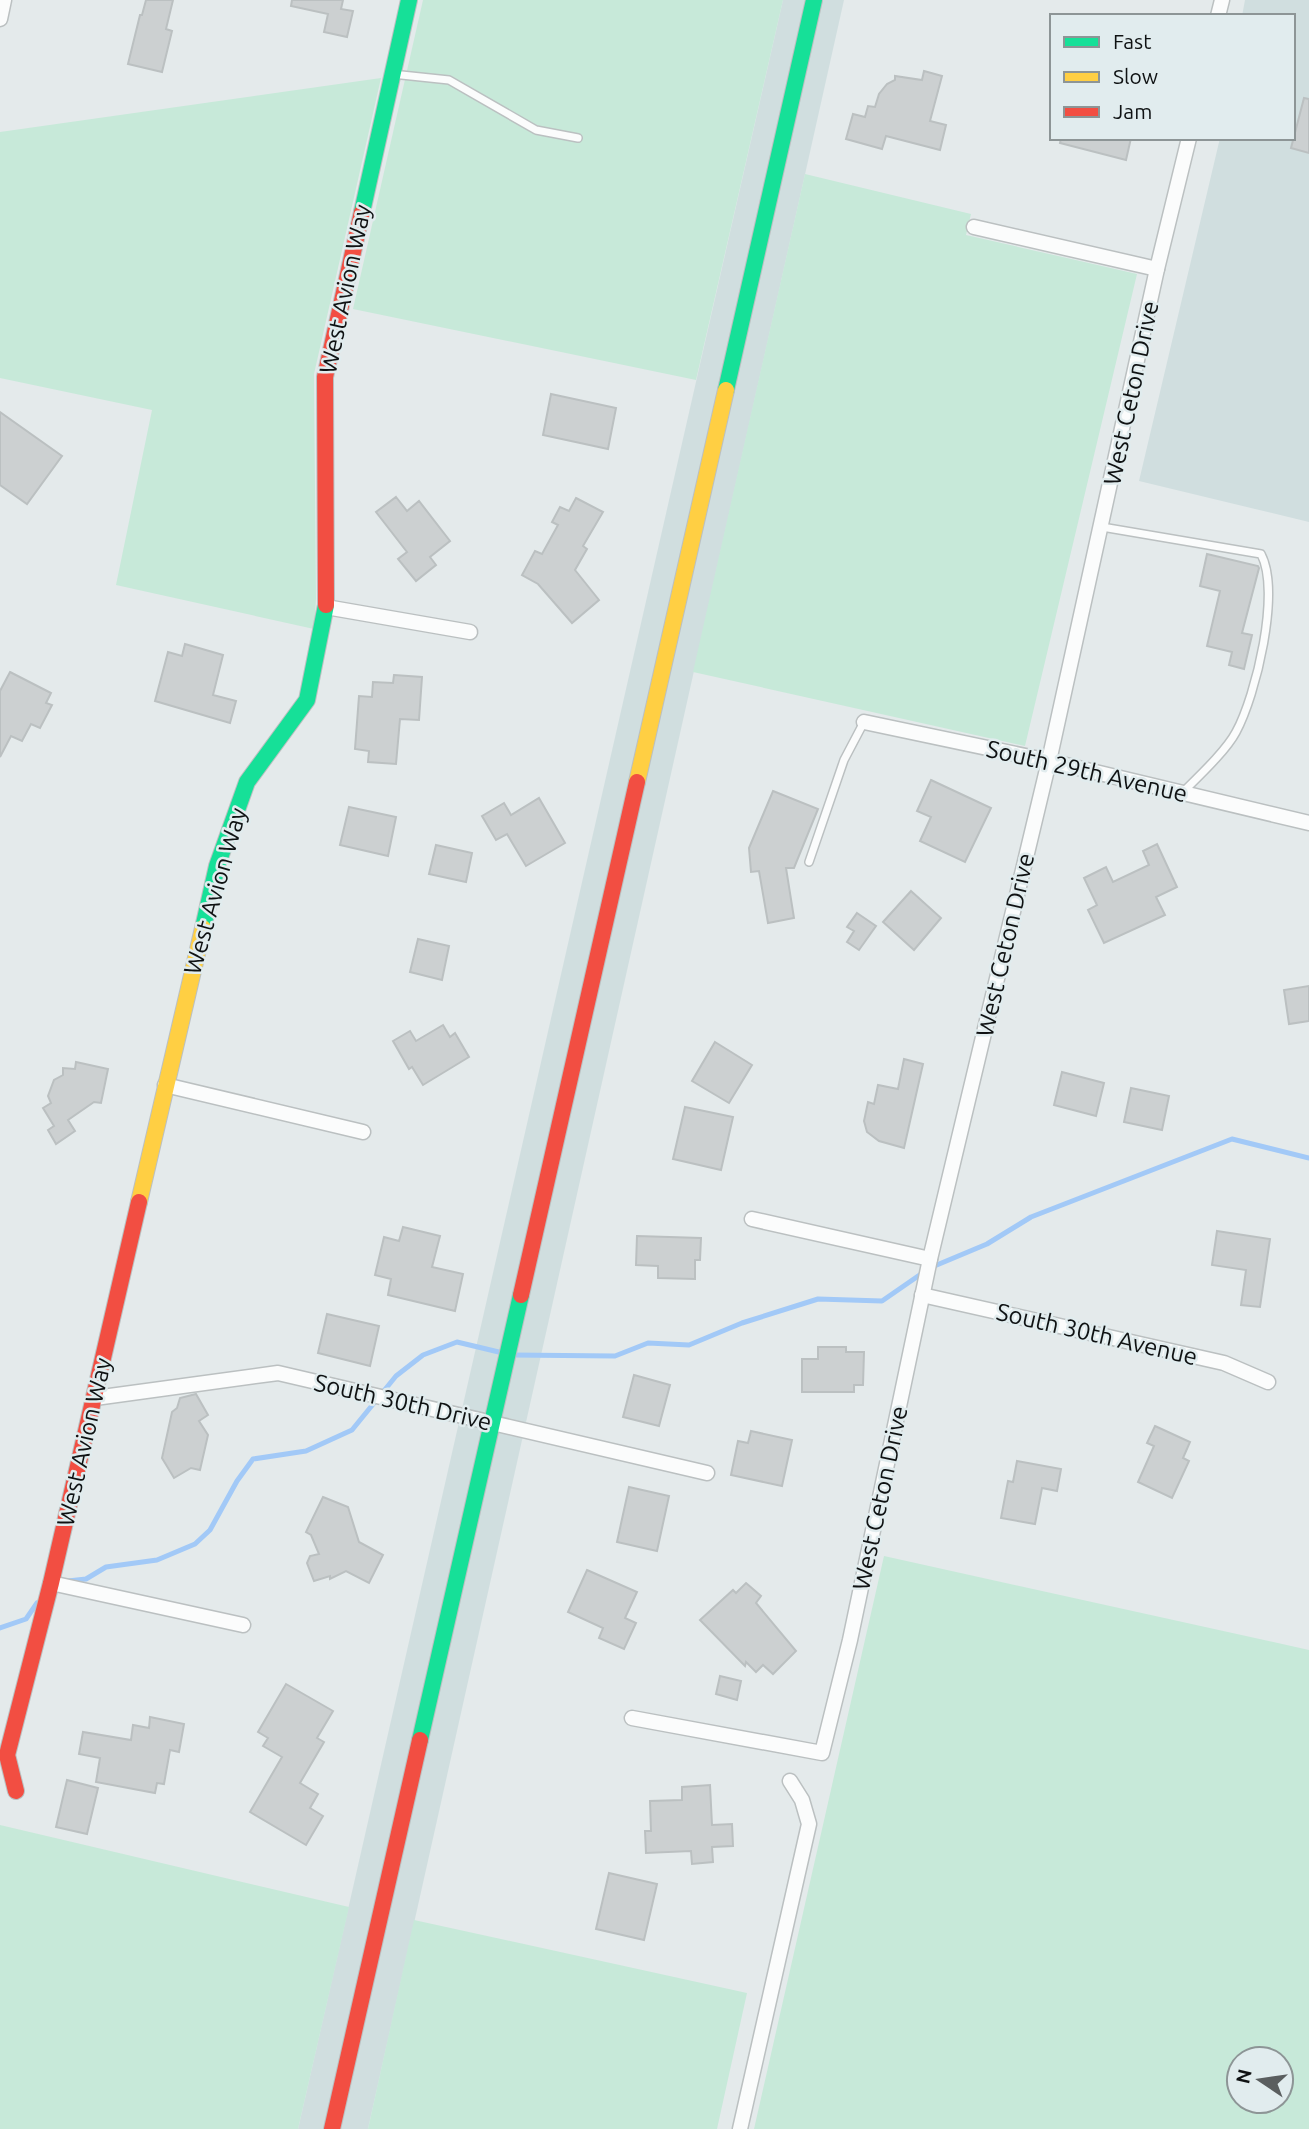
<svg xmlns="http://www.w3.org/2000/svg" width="1309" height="2129" font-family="Ubuntu,sans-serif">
	<rect width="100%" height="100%" fill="#e4eaeb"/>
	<g fill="#d0dedf">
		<polygon points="783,0 844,0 368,2129 298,2129"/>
		<polygon points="1245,0 1309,0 1309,522 1139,481 1220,138 1293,138 1293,16 1242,16"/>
	</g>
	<g fill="#c7e9d9" fill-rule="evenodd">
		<polygon points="423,0 783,0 696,380 353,309"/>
		<polygon points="381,78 314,374 316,599 314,629 116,585 152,410 0,378 0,132"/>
		<polygon points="805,174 971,214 966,235 1137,274 1025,746 693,672"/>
		<path d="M884,1556l425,94v479h-555zM1281,2059v42h-42v-42z"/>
		<polygon points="0,1825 349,1907 298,2129 0,2129"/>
		<polygon points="414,1920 747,1993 717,2129 368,2129"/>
	</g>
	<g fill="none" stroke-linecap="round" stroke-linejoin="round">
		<g stroke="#a2c9f7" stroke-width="5">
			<polyline points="932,1267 987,1244 1031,1217 1232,1139 1309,1158"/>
			<polyline points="512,1355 615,1356 648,1343 689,1345 742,1323 818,1299 882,1301 924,1272"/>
			<polyline points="68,1581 86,1579 106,1567 157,1560 195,1544 210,1530 237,1481 253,1459 306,1451 352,1430 396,1376 423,1355 457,1342 503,1353"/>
			<polyline points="0,1628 26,1619 37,1603"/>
		</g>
	</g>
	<g fill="#ccd0d1" stroke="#bbc0c1" stroke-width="2">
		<polygon points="146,0 173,0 166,29 172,31 162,72 128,64 140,15 142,15"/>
		<polygon points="292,0 343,0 341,9 353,11 347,37 324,32 328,14 291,6"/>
		<polygon points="924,71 942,76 930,121 946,125 940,150 886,136 882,149 846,139 853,114 865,117 868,106 875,107 879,94 887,84 895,80 895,76 922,80"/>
		<polygon points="1304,98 1309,99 1309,153 1291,148"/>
		<polygon points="1061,138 1131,138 1126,160 1060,143"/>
		<polygon points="551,394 616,408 608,449 543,435"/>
		<polygon points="0,412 62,456 27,504 0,485"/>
		<polygon points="396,497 407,511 419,501 450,541 430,557 436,565 416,581 398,559 407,552 376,512"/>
		<polygon points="576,498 603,512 583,546 587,549 575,570 599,600 572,623 538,584 522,575 535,551 542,554 558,525 552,522 560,507 569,511"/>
		<polygon points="1207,554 1258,566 1259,568 1242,633 1252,635 1244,669 1229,665 1232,652 1207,646 1220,591 1200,586"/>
		<polygon points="185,644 223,655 213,695 236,701 230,723 155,701 168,652 182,656"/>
		<polygon points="10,672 51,693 46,703 52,705 40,728 31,724 22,741 11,736 0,757 0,691"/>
		<polygon points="394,675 422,677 419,720 400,719 396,764 368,762 369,751 355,749 359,696 372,697 373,682 393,683"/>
		<polygon points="931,780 991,808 965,862 920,841 931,817 917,811"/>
		<polygon points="773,791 818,809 794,868 786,868 794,918 768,923 759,871 751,872 749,848"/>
		<polygon points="539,798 565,843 526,866 507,834 496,840 482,816 504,803 511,815"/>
		<polygon points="349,807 396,817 388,856 340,845"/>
		<polygon points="1157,844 1177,887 1156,897 1165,915 1104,943 1088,910 1097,905 1084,878 1106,867 1113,882 1149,865 1143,851"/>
		<polygon points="436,845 472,853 466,882 429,874"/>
		<polygon points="911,891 941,918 914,950 883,922"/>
		<polygon points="857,913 876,926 859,950 847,942 854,931 847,927"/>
		<polygon points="418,939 449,946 442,980 410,972"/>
		<polygon points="1309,986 1309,1021 1289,1024 1284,990"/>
		<polygon points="443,1025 450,1037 455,1033 469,1057 423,1085 412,1067 409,1069 393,1041 410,1031 416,1041"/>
		<polygon points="715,1042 752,1065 729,1103 692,1081"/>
		<polygon points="904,1059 923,1064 904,1148 879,1141 867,1132 864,1121 868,1102 874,1104 878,1085 898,1089"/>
		<polygon points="76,1062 108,1069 101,1103 94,1102 68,1120 75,1131 56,1144 48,1130 54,1126 43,1108 51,1103 48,1096 54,1080 63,1075 63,1068 75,1069"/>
		<polygon points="1062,1072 1104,1083 1096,1116 1054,1105"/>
		<polygon points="1131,1088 1169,1096 1162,1130 1124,1122"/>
		<polygon points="685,1107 733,1117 721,1170 673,1159"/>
		<polygon points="403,1227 440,1236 432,1267 463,1274 455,1311 388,1295 391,1279 375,1275 384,1237 399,1241"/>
		<polygon points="1217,1231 1270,1239 1260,1307 1241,1305 1246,1270 1212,1265"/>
		<polygon points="637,1236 701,1238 700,1260 695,1260 695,1279 658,1278 658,1266 636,1265"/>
		<polygon points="327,1314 379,1326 370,1366 318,1353"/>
		<polygon points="818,1347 846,1347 846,1352 864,1352 863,1385 854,1385 854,1392 802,1392 802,1359 818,1359"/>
		<polygon points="634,1375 670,1385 659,1426 623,1417"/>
		<polygon points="196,1394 208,1415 199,1421 208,1435 200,1470 191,1468 174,1478 162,1458 172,1412 177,1408 180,1398"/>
		<polygon points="1155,1426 1190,1442 1183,1458 1189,1461 1172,1498 1138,1482 1154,1446 1147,1443"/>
		<polygon points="751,1431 792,1440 782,1486 731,1475 738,1441 748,1443"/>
		<polygon points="1017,1461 1061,1469 1057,1491 1042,1488 1035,1524 1001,1518 1008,1481 1013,1482"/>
		<polygon points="629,1487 669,1496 657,1551 617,1542"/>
		<polygon points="323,1497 348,1507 359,1542 383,1555 369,1583 346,1571 330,1579 330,1576 314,1581 307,1563 310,1556 319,1554 311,1535 306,1532"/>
		<polygon points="587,1570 637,1592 625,1618 636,1623 624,1649 599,1638 603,1628 568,1612"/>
		<polygon points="746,1583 761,1596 756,1603 796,1651 773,1674 763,1665 756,1672 746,1662 745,1666 700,1620 733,1590 736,1593"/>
		<polygon points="720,1676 741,1681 737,1700 716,1694"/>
		<polygon points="286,1684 333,1711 317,1738 324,1742 300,1783 318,1794 310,1808 323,1816 306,1845 250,1812 282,1757 263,1746 268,1738 258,1732"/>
		<polygon points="150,1717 184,1724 179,1752 170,1750 164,1784 157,1783 155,1793 96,1782 100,1758 79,1754 83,1732 131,1740 133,1725 149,1728"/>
		<polygon points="67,1780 98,1788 87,1834 56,1827"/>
		<polygon points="710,1785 712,1825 732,1824 733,1846 712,1847 713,1862 692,1864 691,1851 646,1853 645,1831 651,1831 650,1801 682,1800 682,1787"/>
		<polygon points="609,1873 657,1884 644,1940 596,1929"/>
	</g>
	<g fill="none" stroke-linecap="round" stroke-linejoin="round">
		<g stroke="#bbc0c1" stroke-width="10">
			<g id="lane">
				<polyline points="392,74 449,80 536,130 578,138"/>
				<path d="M1102,527l159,27c20,38 -5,141 -25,178 -10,19 -38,45 -54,61"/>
				<polyline points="809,862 844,760 864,722"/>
			</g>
		</g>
		<g stroke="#bbc0c1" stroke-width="17">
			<g id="street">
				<polyline points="1218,16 1222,0"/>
				<polyline points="0,19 4,0"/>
				<polyline points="974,227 1157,269"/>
				<polyline points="326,607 470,632"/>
				<polyline points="864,722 1049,761 1309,823"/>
				<polyline points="165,1085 363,1132"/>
				<polyline points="752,1219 930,1259"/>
				<polyline points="922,1295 1224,1363 1268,1382"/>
				<polyline points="95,1398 278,1373 707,1473"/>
				<polyline points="51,1583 243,1625"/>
				<polyline points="632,1718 822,1753 850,1640 930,1259 1049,761 1157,269 1189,138"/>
				<polyline points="740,2129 809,1824 802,1800 790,1781"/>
			</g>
		</g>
		<g stroke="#bbc0c1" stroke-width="18">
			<g id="fast">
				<polyline points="362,212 409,0"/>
				<polyline points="726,390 814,0"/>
				<polyline points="203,928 217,866 247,782 307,700 326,605"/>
				<polyline points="420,1740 521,1295"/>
			</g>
		</g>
		<g stroke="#bbc0c1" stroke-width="18">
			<g id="slow">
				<polyline points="637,782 726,390"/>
				<polyline points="139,1202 203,928"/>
			</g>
		</g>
		<g stroke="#bbc0c1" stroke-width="18">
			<g id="jam">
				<polyline points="326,605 325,377 362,212"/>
				<polyline points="521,1295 637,782"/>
				<polyline points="16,1791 7,1755 51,1583 139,1202"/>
				<polyline points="332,2129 420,1740"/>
			</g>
		</g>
		<use href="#lane" stroke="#fbfcfc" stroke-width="7"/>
		<use href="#street" stroke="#fbfcfc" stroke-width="14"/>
		<use href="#fast" stroke="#16e098" stroke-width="16"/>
		<use href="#slow" stroke="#ffcf43" stroke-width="16"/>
		<use href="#jam" stroke="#f24e42" stroke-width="16"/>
	</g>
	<g text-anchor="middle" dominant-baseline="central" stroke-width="5" stroke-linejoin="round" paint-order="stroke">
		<g font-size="24" fill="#0f1213" stroke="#e1ecee">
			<text transform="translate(345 289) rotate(-78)">West Avion Way</text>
			<text transform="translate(1131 393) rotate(-78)">West Ceton Drive</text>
			<text transform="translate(1087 771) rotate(13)">South 29th Avenue</text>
			<text transform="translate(215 891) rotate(-74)">West Avion Way</text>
			<text transform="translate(1005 945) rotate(-77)">West Ceton Drive</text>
			<text transform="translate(1097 1334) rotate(13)">South 30th Avenue</text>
			<text transform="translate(403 1402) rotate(13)">South 30th Drive</text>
			<text transform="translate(84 1442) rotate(-77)">West Avion Way</text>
			<text transform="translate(880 1498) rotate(-78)">West Ceton Drive</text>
		</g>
	</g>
	<rect x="1050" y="14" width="245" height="126" fill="#e1ecee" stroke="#8d9596" stroke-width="2"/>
	<rect x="1064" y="37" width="35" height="10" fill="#16e098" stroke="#8d9596" stroke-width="2"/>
	<text x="1113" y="49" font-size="21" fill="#0f1213">Fast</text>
	<rect x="1064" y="72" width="35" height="10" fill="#ffcf43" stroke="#8d9596" stroke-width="2"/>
	<text x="1113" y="84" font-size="21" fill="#0f1213">Slow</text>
	<rect x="1064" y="107" width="35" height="10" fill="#f24e42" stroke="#8d9596" stroke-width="2"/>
	<text x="1113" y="119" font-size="21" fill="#0f1213">Jam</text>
	<g transform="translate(1260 2080) rotate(283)"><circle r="33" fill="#e1ecee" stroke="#8d9596" stroke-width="2"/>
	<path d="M0-5L12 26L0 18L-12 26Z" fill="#5a5e5f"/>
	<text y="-10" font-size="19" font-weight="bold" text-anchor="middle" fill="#0f1213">N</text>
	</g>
</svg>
